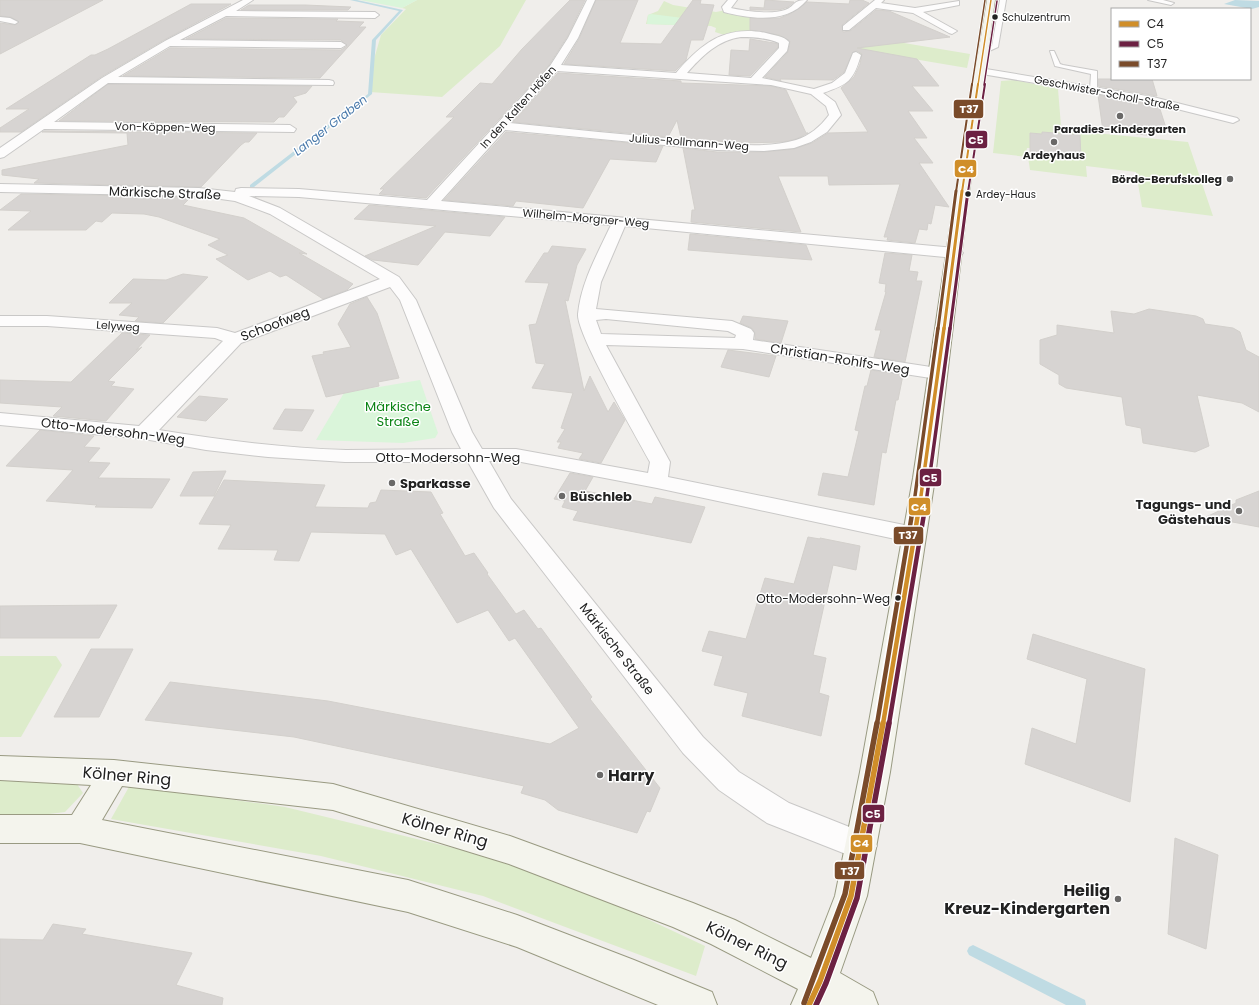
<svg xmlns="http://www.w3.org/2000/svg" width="1259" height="1005" font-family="Poppins,sans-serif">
	<rect width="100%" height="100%" fill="#f0eeeb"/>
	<g fill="#ddeccb" fill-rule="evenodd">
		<polygon points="417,0 526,0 500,46 442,97 370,92 372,66 381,35 406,9 402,8"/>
		<polygon points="664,1 673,5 716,12 726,10 771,18 772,21 970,54 967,68 872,52 867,54 860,54 861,50 789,37 784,39 731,34 724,35 715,32 716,28 711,26 646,24 648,15 658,11"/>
		<path d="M1015,80l43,9 3,37 34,7 93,9 25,74 -71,-9 -6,-35 -50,-6 1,11 -57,-7 -2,-13 -35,-4 8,-72zM1042,132l35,3 4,21 -1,3 -54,-6 1,-5h3v-15l12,1z"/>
		<polygon points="0,656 56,656 62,665 21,737 0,737"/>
		<polygon points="0,779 77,784 83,793 65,812 49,814 0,815"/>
		<polygon points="130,785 285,807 458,849 526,870 628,910 705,946 696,976 483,896 321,856 111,819"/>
	</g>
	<g fill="#daf5da">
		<polygon points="360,0 417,0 402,8"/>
		<polygon points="651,14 707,21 705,26 647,24 648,15"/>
		<polygon points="420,380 438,433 435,438 403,443 316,440 344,393"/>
	</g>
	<polygon fill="#bfdbe3" points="1235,0 1259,1 1259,7 1252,9 1224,4"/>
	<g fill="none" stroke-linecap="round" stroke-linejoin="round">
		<g fill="#bfdbe3" fill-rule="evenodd">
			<polygon points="350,0 357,0 403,10 376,40 372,94 254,187 250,187 250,185 368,94 372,40 399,11"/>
			<polygon points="973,945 1085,1000 1086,1005 1066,1005 969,955 967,951 969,947"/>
		</g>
	</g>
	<g fill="#d7d4d2" stroke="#d3d0cc">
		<polygon points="0,0 103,0 0,54 0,23 15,25 19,22 11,17 0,16"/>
		<polygon points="570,0 585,0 567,37 549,65 426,198 379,194 384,189 380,189 454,117 446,117 480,83 492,84 522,49"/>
		<polygon points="596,0 638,0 620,43 661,44 693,0 701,0 700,4 714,5 703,40 691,40 686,60 675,71 564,64 579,39"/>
		<polygon points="765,0 794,2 788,7 779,10 750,10 750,7 764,8"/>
		<polygon points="850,0 862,0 869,3 842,25 843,32 850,31 876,10 889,11 950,37 857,48 917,59 939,86 912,86 933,111 908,111 927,138 914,138 933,163 919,163 949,207 935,205 931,224 928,223 927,230 919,229 915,243 887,240 888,237 884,237 900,184 829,185 828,176 778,176 801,232 691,222 692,210 695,210 683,148 717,152 764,152 794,149 812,143 828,133 868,132 841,88 854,77 860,64 862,54 857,51 853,52 844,72 833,80 780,79 781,81 765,77 788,52 790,41 779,35 750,30 750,18 780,18 790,14 807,2 849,4"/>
		<polygon points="191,4 231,4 164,40 101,77 21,132 0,132 0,128 29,109 6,109 91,55 95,55 108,49"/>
		<polygon points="249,5 305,5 351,7 348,10 241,10"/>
		<polygon points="226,18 338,19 336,21 364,22 359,27 366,27 320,78 123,76 170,48 341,50 347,46 341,40 186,39"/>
		<polygon points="750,39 774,43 778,44 778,47 750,76 729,75 731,50 749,51"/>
		<polygon points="558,73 681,81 681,83 771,86 786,90 806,133 808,133 796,139 783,142 741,143 681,138 677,120 668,137 513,122"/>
		<polygon points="1098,79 1152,79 1157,96 1098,86"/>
		<polygon points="108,84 312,86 306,93 293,97 297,102 284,117 279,117 274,122 59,121"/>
		<polygon points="1098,95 1159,106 1166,128 1144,126 1147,135 1103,131"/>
		<polygon points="44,131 257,133 249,142 245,142 241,145 201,187 34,183 39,179 2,175 2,170 128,145 127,133 42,132"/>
		<polygon points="506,132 663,146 656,162 610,159 583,208 516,201 513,206 444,200"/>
		<polygon points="1042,132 1080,135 1081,159 1030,154 1030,133 1042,134"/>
		<polygon points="21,194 191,197 183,205 244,218 307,254 299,253 353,284 347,290 323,299 286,275 280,277 270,271 248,280 216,259 228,255 208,245 220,239 159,217 144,214 112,213 102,222 96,221 86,230 8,230 31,211 0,210"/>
		<polygon points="369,205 505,217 490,236 445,232 418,265 373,260 365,256 436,226 354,219"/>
		<polygon points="690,234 806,245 812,260 688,250"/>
		<polygon points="552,246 586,249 577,265 568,301 565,300 584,391 590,376 608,412 614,402 625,420 601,463 579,459 583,453 558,448 561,442 557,442 565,429 561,428 573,393 532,388 545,364 536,363 529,325 536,324 549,283 525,282 544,253 548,253"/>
		<polygon points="885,253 912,255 909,271 918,272 916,281 922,281 905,362 874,357 881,330 875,330 886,292 885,292 886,284 879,283"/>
		<polygon points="183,274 208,277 163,323 135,321 139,317 119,315 132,303 109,303 133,279 166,280"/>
		<polygon points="367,297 377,313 399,378 378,382 379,386 326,397 312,356 324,354 323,352 351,347 338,324 350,304"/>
		<polygon points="1149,309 1196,316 1203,319 1205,324 1233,328 1240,332 1246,350 1259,357 1259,412 1242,403 1197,395 1209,446 1195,452 1143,443 1141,428 1126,425 1122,397 1066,388 1059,384 1059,375 1040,364 1040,340 1057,335 1057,325 1114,333 1111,311 1134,314"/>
		<polygon points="743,316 788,321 781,343 755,339 755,333 752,328 740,323"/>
		<polygon points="122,333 150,335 136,350 142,347 108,381 115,382 111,386 134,389 106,421 53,416 62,407 0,403 0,380 71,382"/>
		<polygon points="728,350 776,356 769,377 721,367"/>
		<polygon points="871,370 903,375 898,400 896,400 886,453 882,452 874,505 818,495 823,473 848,477 859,431 855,430 865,386 867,386"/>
		<polygon points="199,396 228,399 206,421 177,417"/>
		<polygon points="285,409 314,410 302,431 273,429"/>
		<polygon points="40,430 94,436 84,447 100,448 88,462 110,463 98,478 170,479 152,508 95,507 97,505 46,501 73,470 6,466"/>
		<polygon points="226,471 214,496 180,496 193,472"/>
		<polygon points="570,473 593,477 585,491 652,504 655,497 705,507 691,543 573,520 578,511 562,507 565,501 554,499"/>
		<polygon points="224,480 325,485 315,507 368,508 370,503 376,502 381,490 431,492 443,513 440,514 465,556 474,553 488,573 487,574 516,614 524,610 538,629 541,628 592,697 590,699 660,788 650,812 647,811 637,833 558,810 545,800 521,793 524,786 294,737 145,720 170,682 328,701 550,744 579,728 515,638 509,641 488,610 457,623 411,549 396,555 385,534 311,532 299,561 274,560 278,550 218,549 231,525 199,524"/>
		<polygon points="1259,491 1259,527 1206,517 1236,503 1236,500"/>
		<polygon points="808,537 820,539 820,538 860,546 856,570 833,565 813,655 826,658 819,693 829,696 821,736 742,716 748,693 714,685 723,656 702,651 709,631 746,639 765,578 794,584"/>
		<polygon points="117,605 99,638 0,638 0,606"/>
		<polygon points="1033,634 1145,669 1130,802 1025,764 1032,728 1076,744 1087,679 1027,659"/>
		<polygon points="91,649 133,649 99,717 54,717"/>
		<polygon points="1175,838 1218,855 1206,949 1168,934"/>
		<polygon points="53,924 86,929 82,934 192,953 176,985 223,998 222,1005 0,1005 0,939 43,940"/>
	</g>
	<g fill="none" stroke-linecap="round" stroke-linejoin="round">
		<g stroke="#c9c8c7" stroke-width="2">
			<g id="lane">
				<polygon points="1000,0 1006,0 998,47 985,53 981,53 981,51 992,46"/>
				<polygon points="1148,0 1163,0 1174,3 1171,5"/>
				<polygon points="0,17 10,18 18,22 15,24 0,21"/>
				<polygon points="1050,51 1054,51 1060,64 1063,65 1097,71 1097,91 1090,89 1091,74 1055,66"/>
			</g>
		</g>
		<g stroke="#c9c8c7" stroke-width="2">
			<g id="street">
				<polygon points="243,0 253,0 236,11 375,12 379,15 375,18 226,16 180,40 341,42 346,45 341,48 170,46 118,77 329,80 333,81 334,83 333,85 108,83 54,122 290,125 296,129 294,132 44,129 4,157 0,158 0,148 102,78 165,41"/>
				<path d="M587,0h8l-17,38 -17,27 115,8c26,-30 49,-48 90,-40 7,2 18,3 23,9l-2,9 -25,27 52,11 18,-6 13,-10 8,-20 3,-1 5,3c-8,26 -12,29 -38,38l12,9 6,13 -14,17 -16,10 -17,6 -30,3 -47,-1 -212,-20 -64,71 514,47 5,2 3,3 -3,3 -5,2 -330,-32 -24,56 -5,27 136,12 19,8 3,4 -1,7 191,29 2,4 -2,4 -7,2 -194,-30 -137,-4 64,117 -2,15 246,50 8,3 3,5 -3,5 -8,3 -257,-55 -141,-27h-27l22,38 192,238 36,35 50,31 83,33 5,10 -5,10 -11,4 -94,-37 -48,-33 -36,-37 -189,-245 -26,-46h-123l-77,-5 -62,-7 -62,-11 -144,-14v-12l139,13 84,-85 -8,-3 -168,-12h-47v-10h47l170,12 18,5 145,-54 -110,-65 -35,-13 -36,-5 -199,-4v-8l199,4 36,4 1,-3 5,-1 58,1 128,11 123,-134 18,-28zM741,37c14,0 26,1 38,6v5l-28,30 -64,-5c15,-17 31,-33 54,-36zM557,71l214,14 40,9 15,12 3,9c-8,11 -20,21 -33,25 -34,10 -75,3 -110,0 -58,-5 -117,-11 -176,-17zM249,196l50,1 312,28c-13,28 -30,57 -33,89 -2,19 59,124 72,148l-2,11 -132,-24h-34l-10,-17 -56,-132 -17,-23 -119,-69zM390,287l10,13 52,132 9,17c-38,0 -77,1 -115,1 -63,-2 -126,-10 -187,-20l82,-87zM606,319l122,12 8,4 -1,3 -134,-4 -5,-14z"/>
				<path d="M728,0h9l-6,8c14,3 40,7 54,2 11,-4 7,-10 22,-10 -20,24 -56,19 -83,12l-2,-5z"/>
				<polygon points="875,0 884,0 881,3 915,8 959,1 959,5 923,12 957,31 952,34 949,33 913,13 876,8 849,30 843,30 843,26"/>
				<polygon points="980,68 1153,97 1237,118 1239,120 1233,123 1153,103 976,73 975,71"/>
			</g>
		</g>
		<g stroke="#999a82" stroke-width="2">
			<polygon id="secondary" points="987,0 995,0 967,207 935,478 890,772 867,896 840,973 873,992 878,1005 791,1005 798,989 711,944 673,927 509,864 333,810 122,786 102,820 408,880 517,915 634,960 712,992 717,1005 658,1005 517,947 408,912 80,843 0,843 0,815 72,815 91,785 0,780 0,756 114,760 333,784 510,836 693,903 735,920 811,958 835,896 860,772 913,478 953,207"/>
		</g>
		<use href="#lane" fill="#fdfcfc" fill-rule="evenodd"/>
		<use href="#street" fill="#fdfcfc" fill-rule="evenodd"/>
		<use href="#secondary" fill="#f4f4ed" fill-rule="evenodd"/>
		<g stroke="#fff" stroke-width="3">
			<polyline id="bus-1-far5" points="978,85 991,0"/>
		</g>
		<g stroke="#fff" stroke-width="3.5">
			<polyline id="bus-1-far4" points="962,192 978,84"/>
		</g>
		<g stroke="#fff" stroke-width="5">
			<polyline id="bus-1-far3" points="944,329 962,191"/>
		</g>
		<g stroke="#fff" stroke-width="6">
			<polyline id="bus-1-far2" points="920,503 944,328"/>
		</g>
		<g stroke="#fff" stroke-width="8">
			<polyline id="bus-1-far1" points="883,724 920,502"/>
		</g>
		<g stroke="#fff" stroke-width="8">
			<polyline id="bus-1" points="809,1005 820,981 851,896 883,723"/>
		</g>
		<g stroke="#fff" stroke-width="3">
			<polyline id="bus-2-far5" points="984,85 997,1"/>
		</g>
		<g stroke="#fff" stroke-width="3.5">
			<polyline id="bus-2-far4" points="968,192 985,84"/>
		</g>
		<g stroke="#fff" stroke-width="5">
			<polyline id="bus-2-far3" points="950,329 968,191"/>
		</g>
		<g stroke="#fff" stroke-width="6">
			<polyline id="bus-2-far2" points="926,503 950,328"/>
		</g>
		<g stroke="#fff" stroke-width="8">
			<polyline id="bus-2-far1" points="889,724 926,502"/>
		</g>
		<g stroke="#fff" stroke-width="8">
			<polyline id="bus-2" points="816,1005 826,983 857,898 889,723"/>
		</g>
		<g stroke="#fff" stroke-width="3">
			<polyline id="bus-3-far5" points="972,85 985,0"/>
		</g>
		<g stroke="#fff" stroke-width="3.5">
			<polyline id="bus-3-far4" points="956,192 972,84"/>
		</g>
		<g stroke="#fff" stroke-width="5">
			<polyline id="bus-3-far3" points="938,329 956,191"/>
		</g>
		<g stroke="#fff" stroke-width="6">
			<polyline id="bus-3-far2" points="914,503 938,328"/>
		</g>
		<g stroke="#fff" stroke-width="8">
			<polyline id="bus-3-far1" points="877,724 914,502"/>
		</g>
		<g stroke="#fff" stroke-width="8">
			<polyline id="bus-3" points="804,1003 845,894 877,723"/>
		</g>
		<use href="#bus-1-far5" stroke="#d08e29" stroke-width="1.5"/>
		<use href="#bus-1-far4" stroke="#d08e29" stroke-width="2"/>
		<use href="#bus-1-far3" stroke="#d08e29" stroke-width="3"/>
		<use href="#bus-1-far2" stroke="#d08e29" stroke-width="3.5"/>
		<use href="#bus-1-far1" stroke="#d08e29" stroke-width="4.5"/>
		<use href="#bus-1" stroke="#d08e29" stroke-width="5.5"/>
		<use href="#bus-2-far5" stroke="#6c2142" stroke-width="1.5"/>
		<use href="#bus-2-far4" stroke="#6c2142" stroke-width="2"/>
		<use href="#bus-2-far3" stroke="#6c2142" stroke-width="3"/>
		<use href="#bus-2-far2" stroke="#6c2142" stroke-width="3.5"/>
		<use href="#bus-2-far1" stroke="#6c2142" stroke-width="4.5"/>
		<use href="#bus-2" stroke="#6c2142" stroke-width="5.5"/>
		<use href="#bus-3-far5" stroke="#7a4b2a" stroke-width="1.5"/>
		<use href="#bus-3-far4" stroke="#7a4b2a" stroke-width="2"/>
		<use href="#bus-3-far3" stroke="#7a4b2a" stroke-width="3"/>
		<use href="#bus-3-far2" stroke="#7a4b2a" stroke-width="3.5"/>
		<use href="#bus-3-far1" stroke="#7a4b2a" stroke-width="4.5"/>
		<use href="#bus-3" stroke="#7a4b2a" stroke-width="5.5"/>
	</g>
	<g fill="#222" stroke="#fff" stroke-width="1.5">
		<circle cx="995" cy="17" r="3.5"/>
		<circle cx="968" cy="194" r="3.5"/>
		<circle cx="898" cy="598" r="3.5"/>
	</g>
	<g fill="#6a6968" stroke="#fff" stroke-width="1.5">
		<circle cx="1120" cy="116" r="4"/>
		<circle cx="1054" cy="142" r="4"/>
		<circle cx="1230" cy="179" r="4"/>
		<circle cx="392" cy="483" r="4"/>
		<circle cx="562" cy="496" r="4"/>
		<circle cx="1239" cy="511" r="4"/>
		<circle cx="600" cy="775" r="4"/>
		<circle cx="1118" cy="899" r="4"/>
	</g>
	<g text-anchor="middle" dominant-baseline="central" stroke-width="3" stroke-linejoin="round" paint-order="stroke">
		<g font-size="10" fill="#222" stroke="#fff" text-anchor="start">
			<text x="1002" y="17">Schulzentrum</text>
			<text x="976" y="194">Ardey-Haus</text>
		</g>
		<g font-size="11" fill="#222" stroke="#fff">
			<text transform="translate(1107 93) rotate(11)">Geschwister-Scholl-Straße</text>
			<text transform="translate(518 107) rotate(-48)">In den Kalten Höfen</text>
			<text transform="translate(165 127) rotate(1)">Von-Köppen-Weg</text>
			<text transform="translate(689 142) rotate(4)">Julius-Rollmann-Weg</text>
			<text transform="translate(586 218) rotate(5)">Wilhelm-Morgner-Weg</text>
			<text transform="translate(118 326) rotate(4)">Lelyweg</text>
		</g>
		<g font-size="11" font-weight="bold" fill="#222" stroke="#fff">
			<text x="1120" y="129">Paradies-Kindergarten</text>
			<text x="1054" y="155">Ardeyhaus</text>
			<text x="1222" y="179" text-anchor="end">Börde-Berufskolleg</text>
		</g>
		<g font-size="12" font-style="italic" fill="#4a7aab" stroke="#fff">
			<text transform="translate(330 125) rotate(-38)">Langer Graben</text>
		</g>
		<g font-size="12" fill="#222" stroke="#fff" text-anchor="end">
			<text x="890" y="598">Otto-Modersohn-Weg</text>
		</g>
		<g font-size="13" fill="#222" stroke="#fff">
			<text transform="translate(165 193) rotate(2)">Märkische Straße</text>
			<text transform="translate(275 324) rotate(-21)">Schoofweg</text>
			<text transform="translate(840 359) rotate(9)">Christian-Rohlfs-Weg</text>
			<text transform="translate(113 431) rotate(7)">Otto-Modersohn-Weg</text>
			<text x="448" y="457">Otto-Modersohn-Weg</text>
			<text transform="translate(617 649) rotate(52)">Märkische Straße</text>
		</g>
		<g font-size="13" fill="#0c8416" stroke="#fff">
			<text x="398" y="406">Märkische<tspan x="398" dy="15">Straße</tspan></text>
		</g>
		<g font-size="13" font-weight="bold" fill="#222" stroke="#fff" text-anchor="start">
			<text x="400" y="483">Sparkasse</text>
			<text x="570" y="496">Büschleb</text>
			<text x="1231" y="504" text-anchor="end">Tagungs- und<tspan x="1231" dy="15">Gästehaus</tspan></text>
		</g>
		<g font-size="16" font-weight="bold" fill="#222" stroke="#fff" text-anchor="start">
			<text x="608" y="775">Harry</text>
			<text x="1110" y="890" text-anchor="end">Heilig<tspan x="1110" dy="18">Kreuz-Kindergarten</tspan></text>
		</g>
		<g font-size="16" fill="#222" stroke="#fff">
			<text transform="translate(127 776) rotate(5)">Kölner Ring</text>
			<text transform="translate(445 830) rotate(16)">Kölner Ring</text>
			<text transform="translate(747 945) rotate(26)">Kölner Ring</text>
		</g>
	</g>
	<g stroke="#fff" stroke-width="1.5">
		<rect x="953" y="99" width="31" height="20" rx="4" fill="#7a4b2a"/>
		<rect x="965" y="130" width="23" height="19" rx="4" fill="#6c2142"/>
		<rect x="954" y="159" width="23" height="19" rx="4" fill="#d08e29"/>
		<rect x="919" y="468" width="23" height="19" rx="4" fill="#6c2142"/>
		<rect x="908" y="497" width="23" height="19" rx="4" fill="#d08e29"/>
		<rect x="893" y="526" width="31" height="19" rx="4" fill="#7a4b2a"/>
		<rect x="862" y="804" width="23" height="19" rx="4" fill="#6c2142"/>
		<rect x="850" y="834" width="23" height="19" rx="4" fill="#d08e29"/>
		<rect x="834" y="861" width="31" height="19" rx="4" fill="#7a4b2a"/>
	</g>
	<g font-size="11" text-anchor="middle" font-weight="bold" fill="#fff">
		<text x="969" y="113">T37</text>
		<text x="976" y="144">C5</text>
		<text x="966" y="173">C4</text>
		<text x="930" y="482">C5</text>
		<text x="919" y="511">C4</text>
		<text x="908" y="539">T37</text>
		<text x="873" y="818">C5</text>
		<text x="861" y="847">C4</text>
		<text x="850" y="875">T37</text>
	</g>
	<rect x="1111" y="8" width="140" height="72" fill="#ffffff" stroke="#a7a7a7"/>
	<rect x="1119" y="21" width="20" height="6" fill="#d08e29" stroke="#a7a7a7"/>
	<text x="1147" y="28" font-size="12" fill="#222222">C4</text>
	<rect x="1119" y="41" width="20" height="6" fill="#6c2142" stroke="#a7a7a7"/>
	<text x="1147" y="48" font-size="12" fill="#222222">C5</text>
	<rect x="1119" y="61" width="20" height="6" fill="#7a4b2a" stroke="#a7a7a7"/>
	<text x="1147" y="68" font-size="12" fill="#222222">T37</text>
</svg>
